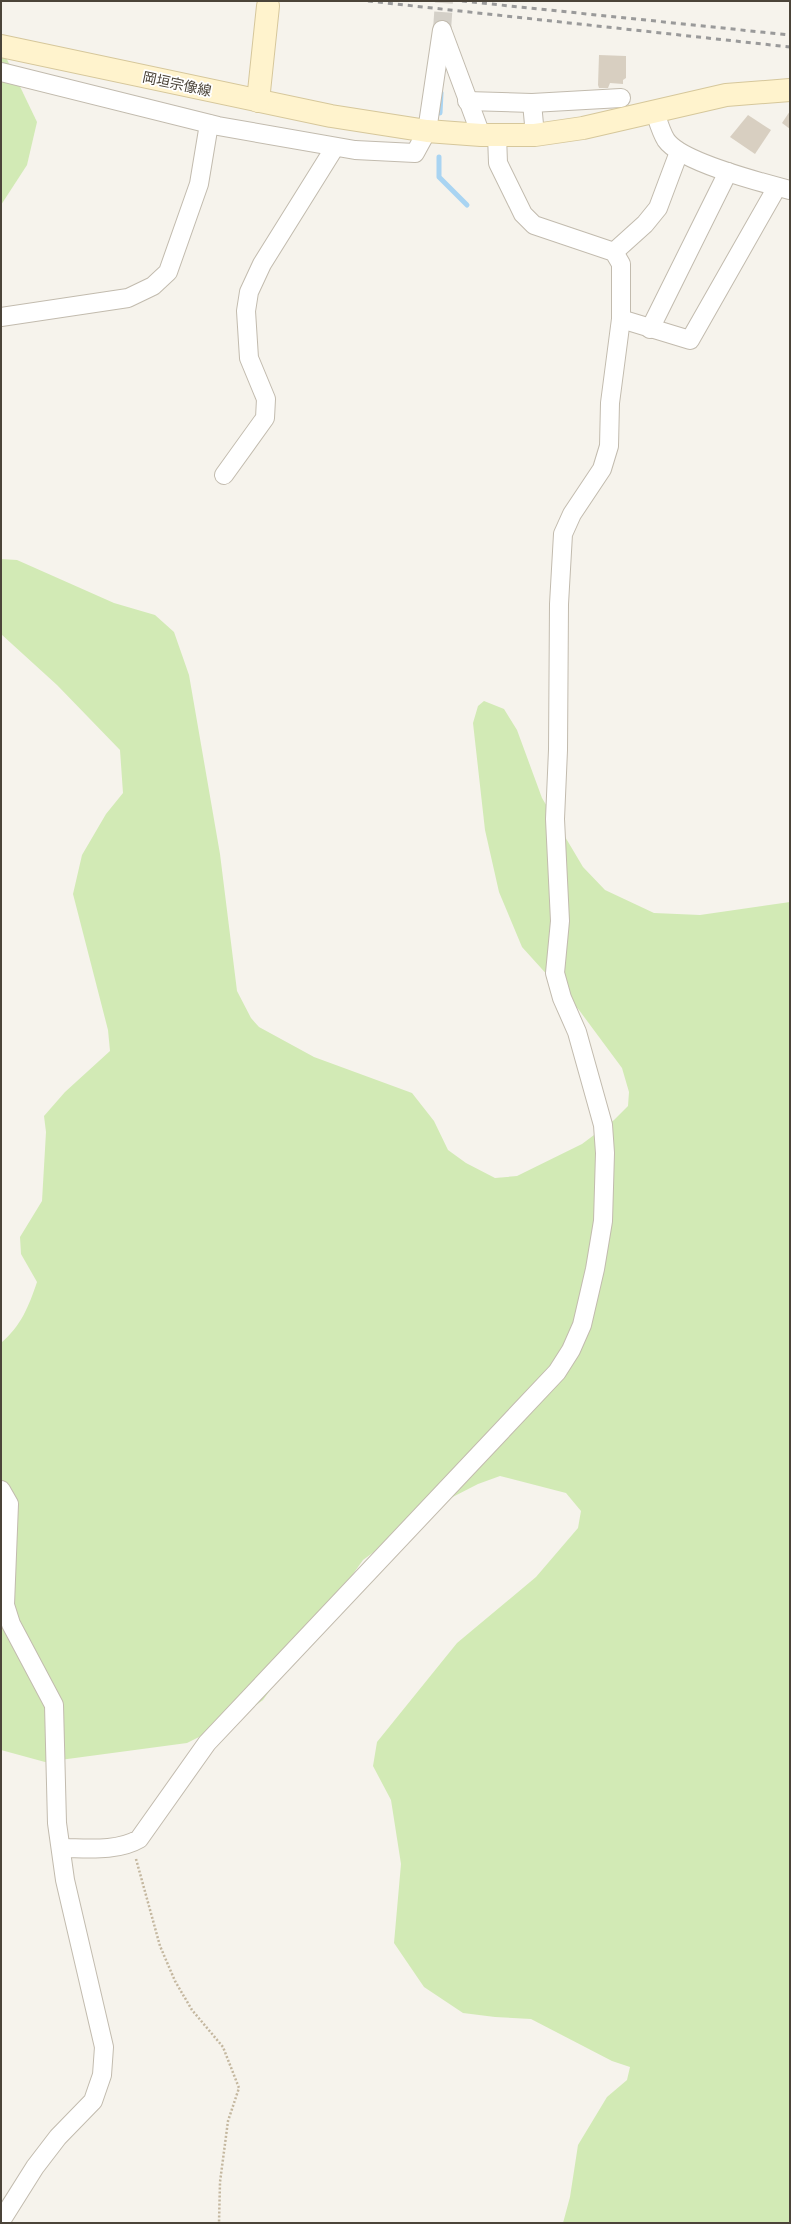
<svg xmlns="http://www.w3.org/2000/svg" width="791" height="2224" font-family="'IBM Plex Sans','Noto Sans JP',sans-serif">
	<rect width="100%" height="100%" fill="#f6f3ec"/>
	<g fill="#d2eab5">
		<polygon points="1,47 37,122 27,165 1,205"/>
		<path d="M1,559l16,1 97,43 41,12 19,17 15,43 31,179 17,137 14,27 8,9 55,30 98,36 22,28 14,29 18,13 29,15 22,-2 65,-32 32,-24 14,-14 1,-14 -7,-24 -43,-58 -57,-63 -23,-55 -14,-62 -12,-107 5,-17 6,-5 20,8 13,21 25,68 41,69 22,23 49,23 46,2 90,-13v1321h-227l7,-26 8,-52 29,-48 20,-17 3,-13 -18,-6 -81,-42 -36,-2 -32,-4 -39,-26 -30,-44 7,-79 -10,-64 -18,-34 4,-24 80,-99 79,-66 42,-49 3,-17 -15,-18 -66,-17 -22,8 -41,21 -74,55 -100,140 -24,17 -52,26 -142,19 -44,-12v-407c20,-17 28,-37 36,-61l-16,-28 -1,-17 22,-36 4,-69 -2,-16 21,-24 45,-41 -2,-21 -35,-136 9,-39 24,-41 17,-21 -3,-43 -63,-65 -56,-51z"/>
	</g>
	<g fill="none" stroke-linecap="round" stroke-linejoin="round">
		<g stroke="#a9d4f2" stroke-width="5">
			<polyline points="440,113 441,93"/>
			<polyline points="439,157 439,177 467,205"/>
		</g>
	</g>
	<g fill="#d8cfc1">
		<polygon points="599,55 626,56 626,78 623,80 623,84 610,83 608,88 599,88 598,85"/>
		<polygon points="790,111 790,129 782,123"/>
		<polygon points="748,115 771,130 755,154 730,137"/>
	</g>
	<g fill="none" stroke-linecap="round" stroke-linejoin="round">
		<polyline stroke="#d4d0c8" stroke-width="18" stroke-dasharray="18 9" stroke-linecap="butt" points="442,30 444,1"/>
		<g stroke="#c2bbae" stroke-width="20">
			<g id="street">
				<polyline points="443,33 481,135"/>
				<polyline points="1,72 218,126 355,150 415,153 427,131 442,30"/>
				<polyline points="467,101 532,103 621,98"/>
				<polyline points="532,103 535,135"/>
				<path d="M655,112c3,9 6,20 11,28 15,22 97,43 124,50"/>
				<polyline points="614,252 645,224 658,208 679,152"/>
				<polyline points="1,317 128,298 153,286 168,272 199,184 209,124"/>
				<polyline points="621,319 690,340 777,187"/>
				<polyline points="650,329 728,172"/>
				<polyline points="224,475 265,418 266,399 249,358 246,311 249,292 262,264 335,147"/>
				<polyline points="1,1490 9,1504 5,1605 11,1624 54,1705 57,1823 65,1880 104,2047 102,2075 93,2101 58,2137 35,2167 1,2221"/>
				<path d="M61,1848c24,0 56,4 78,-9l68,-96 350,-371 14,-22 11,-25 13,-56 8,-48 2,-68 -2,-28 -26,-93 -15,-34 -7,-25 5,-52 -5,-102 3,-69 1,-146 4,-70 9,-20 30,-45 7,-23 1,-43 11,-84v-55l-7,-12 -80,-27 -11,-11 -25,-51 -1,-28"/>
			</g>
		</g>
		<g stroke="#d6c79b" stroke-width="24">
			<g id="secondary">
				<polyline points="1,46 331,116 427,131 481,135 535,135 583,128 726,95 790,90"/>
				<polyline points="258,101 268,6"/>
			</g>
		</g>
		<polyline stroke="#c4b79f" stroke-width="2.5" stroke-dasharray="2 2" stroke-linecap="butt" points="136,1859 160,1946 175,1981 192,2010 223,2047 239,2088 228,2121 220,2182 219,2223"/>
		<use href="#street" stroke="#fff" stroke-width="18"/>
		<use href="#secondary" stroke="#fff3cd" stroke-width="22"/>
		<g stroke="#9a9a9a" stroke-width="3" stroke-dasharray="5 5" stroke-linecap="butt">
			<polyline points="368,1 790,47"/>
			<polyline points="462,1 790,35"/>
		</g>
	</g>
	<g text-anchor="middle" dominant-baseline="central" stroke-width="3.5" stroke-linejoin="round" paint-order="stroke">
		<g font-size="14" fill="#4b4439" stroke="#fff">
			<text transform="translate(177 84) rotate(12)">岡垣宗像線</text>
		</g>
	</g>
	<rect width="791" height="2224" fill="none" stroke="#4b4439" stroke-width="4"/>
</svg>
